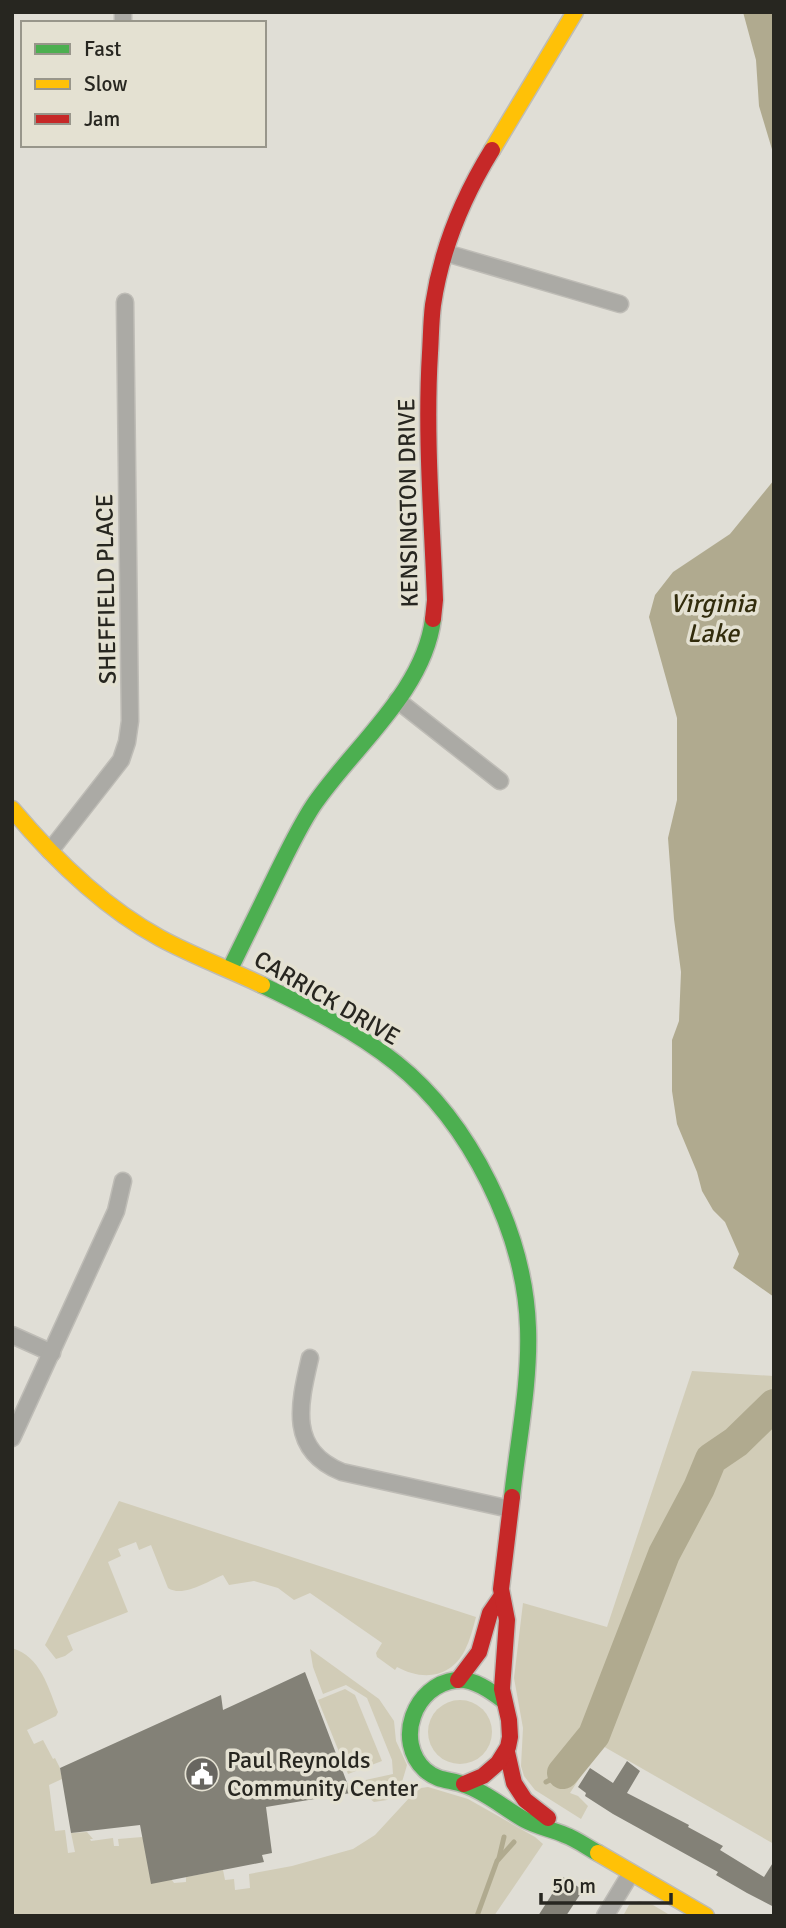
<svg xmlns="http://www.w3.org/2000/svg" width="786" height="1928" font-family="Signika,sans-serif">
	<rect width="100%" height="100%" fill="#e0ded6"/>
	<g fill="#d1ccb7">
		<polygon points="692,1371 774,1376 774,1844 601,1745 570,1793 578,1796 588,1806 581,1819 535,1790 524,1776 521,1766 523,1728 514,1678 523,1603 607,1627"/>
		<path d="M119,1501l357,116c-3,11 -6,23 -11,33 -14,28 -42,31 -68,17l-2,3 -18,-13 -1,-4 6,-10 -72,-50 -16,7 -16,-12 -24,-7 -25,4 -6,-10c-15,6 -40,23 -55,13l-17,-43 -12,5 -3,-8 -18,7 3,7 -13,6 20,50 -61,24 6,14 -8,6 -9,3 -11,-14z"/>
		<path d="M12,1648c29,9 36,39 46,64l-2,4 -29,14 7,14 9,-4 10,19 2,-1 5,10 2,11 -13,6 6,46 10,-1 3,23 7,-1 -4,-19 16,-1 6,7h-3l1,2 22,-3 1,8h5l-1,-7 24,-2 32,46 12,-1v-5l37,-7 2,10 9,-1 1,11 15,-2 -1,-14 43,-8 61,-17 22,-14 36,-39 10,-8 7,-1 40,12 67,38 8,7 -49,72h-482z"/>
		<polygon points="310,1649 379,1699 394,1721 396,1741 407,1765 405,1772 402,1782 387,1800 374,1802 356,1787 348,1787 347,1784 393,1774 392,1760 367,1698 346,1685 323,1694 313,1667"/>
		<polygon points="345,1689 355,1695 382,1761 348,1774 318,1700"/>
		<circle cx="460" cy="1732" r="32"/>
		<polygon points="639,1901 653,1905 668,1914 667,1916 623,1916 629,1905"/>
	</g>
	<g fill="#b0aa8f">
		<polygon points="743,12 774,12 774,156 759,106 756,60"/>
		<polygon points="774,480 774,1297 733,1268 739,1254 725,1222 713,1210 702,1191 697,1172 677,1124 672,1091 672,1040 679,1021 681,972 674,919 668,838 677,800 677,718 649,617 655,595 673,572 730,534"/>
	</g>
	<g fill="none" stroke-linecap="round" stroke-linejoin="round">
		<g stroke="#b0aa8f" stroke-width="5">
			<polyline points="546,1782 563,1773"/>
			<polyline points="499,1858 504,1837"/>
			<polyline points="477,1916 497,1861 514,1842"/>
		</g>
		<polyline stroke="#b0aa8f" stroke-width="32" points="563,1773 594,1735 664,1554 699,1488 711,1459 736,1442 774,1405"/>
	</g>
	<g fill="#838177">
		<polygon points="305,1672 351,1793 266,1807 272,1853 262,1855 264,1862 151,1884 140,1825 71,1833 60,1768 221,1695 223,1710"/>
		<polygon points="627,1761 640,1771 627,1793 689,1825 688,1827 723,1846 720,1850 764,1877 774,1861 774,1907 747,1893 716,1875 718,1872 613,1814 585,1796 586,1793 578,1787 590,1768 613,1783"/>
		<polygon points="563,1877 583,1890 566,1916 538,1916"/>
	</g>
	<g fill="none" stroke-linecap="round" stroke-linejoin="round">
		<g stroke="#bebcb6" stroke-width="19">
			<g id="street">
				<polyline points="123,12 123,23"/>
				<polyline points="446,253 620,304"/>
				<polyline points="397,700 500,781"/>
				<polyline points="50,851 121,760 127,742 130,721 125,302"/>
				<polyline points="12,1335 52,1353"/>
				<path d="M310,1358c-11,47 -22,92 32,114l168,37"/>
				<polyline points="12,1438 116,1211 123,1181"/>
				<polyline points="605,1916 631,1873"/>
			</g>
		</g>
		<g stroke="#bebcb6" stroke-width="19">
			<g id="fast">
				<path d="M230,969c15,-31 30,-61 45,-92 12,-24 23,-48 38,-71 39,-58 111,-114 120,-187"/>
				<path d="M262,985c46,22 94,46 134,78 74,59 129,170 132,265 2,56 -10,113 -16,169"/>
				<path d="M504,1701c-13,-10 -31,-23 -48,-21 -42,5 -62,61 -31,90 14,12 25,9 40,15 21,7 40,24 60,35 13,7 27,9 40,15 11,4 22,12 33,18"/>
			</g>
		</g>
		<g stroke="#bebcb6" stroke-width="19">
			<g id="slow">
				<polyline points="492,150 575,12"/>
				<path d="M12,809c42,50 91,98 148,129 33,18 69,31 102,47"/>
				<polyline points="598,1853 706,1916"/>
			</g>
		</g>
		<g stroke="#bebcb6" stroke-width="19">
			<g id="jam">
				<path d="M433,619l2,-19c-3,-82 -10,-165 -5,-247 1,-16 1,-32 3,-48 8,-54 30,-108 59,-155"/>
				<polyline points="458,1680 479,1652 490,1613 501,1597"/>
				<polyline points="507,1752 514,1783 525,1800 548,1818"/>
				<polyline points="464,1784 483,1776 498,1763 508,1747 510,1737 509,1720 502,1689 507,1620 501,1589 512,1497"/>
			</g>
		</g>
		<use href="#street" stroke="#abaaa5" stroke-width="16"/>
		<use href="#fast" stroke="#4caf50" stroke-width="16"/>
		<use href="#slow" stroke="#ffc107" stroke-width="16"/>
		<use href="#jam" stroke="#c62828" stroke-width="16"/>
	</g>
	<defs>
		<g id="civic-disc" transform="scale(1.75)"><circle r="9.5" fill="#686660" stroke="#e4e1d2"/><path d="M-.6-6.5H3V-4.5H.6V-3L4-1V1h2V6H-6V1h2V-1L-.6-3ZM-1.2 2.5V6h2.4V2.5Z" fill="#fff"/></g>
	</defs>
	<g fill-rule="evenodd">
		<use href="#civic-disc" x="202" y="1774"/>
	</g>
	<g text-anchor="middle" dominant-baseline="central" stroke-width="7" stroke-linejoin="round" paint-order="stroke">
		<g font-size="24" fill="#272620" stroke="#e4e1d2">
			<text transform="translate(408 503) rotate(-91)">KENSINGTON DRIVE</text>
			<text transform="translate(106 589) rotate(-91)">SHEFFIELD PLACE</text>
			<text transform="translate(327 998) rotate(30)">CARRICK DRIVE</text>
		</g>
		<g font-size="24" fill="#272620" stroke="#e4e1d2" text-anchor="start">
			<text x="227" y="1760">Paul Reynolds<tspan x="227" dy="28">Community Center</tspan></text>
		</g>
		<g font-size="26" font-style="italic" fill="#322c0c" stroke="#e4e1d2">
			<text x="713" y="604">Virginia<tspan x="713" dy="30">Lake</tspan></text>
		</g>
	</g>
	<rect width="786" height="1928" fill="none" stroke="#272620" stroke-width="28"/>
	<rect x="21" y="21" width="245" height="126" fill="#e4e1d2" stroke="#98968b" stroke-width="2"/>
	<rect x="35" y="44" width="35" height="10" fill="#4caf50" stroke="#98968b" stroke-width="2"/>
	<text x="84" y="56" font-size="21" fill="#272620">Fast</text>
	<rect x="35" y="79" width="35" height="10" fill="#ffc107" stroke="#98968b" stroke-width="2"/>
	<text x="84" y="91" font-size="21" fill="#272620">Slow</text>
	<rect x="35" y="114" width="35" height="10" fill="#c62828" stroke="#98968b" stroke-width="2"/>
	<text x="84" y="126" font-size="21" fill="#272620">Jam</text>
	<path d="M541 1893v10h130v-10" fill="none" stroke="#272620" stroke-width="3.5"/>
	<text x="552" y="1893" font-size="21" fill="#272620" stroke="#e4e1d2" stroke-width="5" paint-order="stroke">50 m</text>
</svg>
